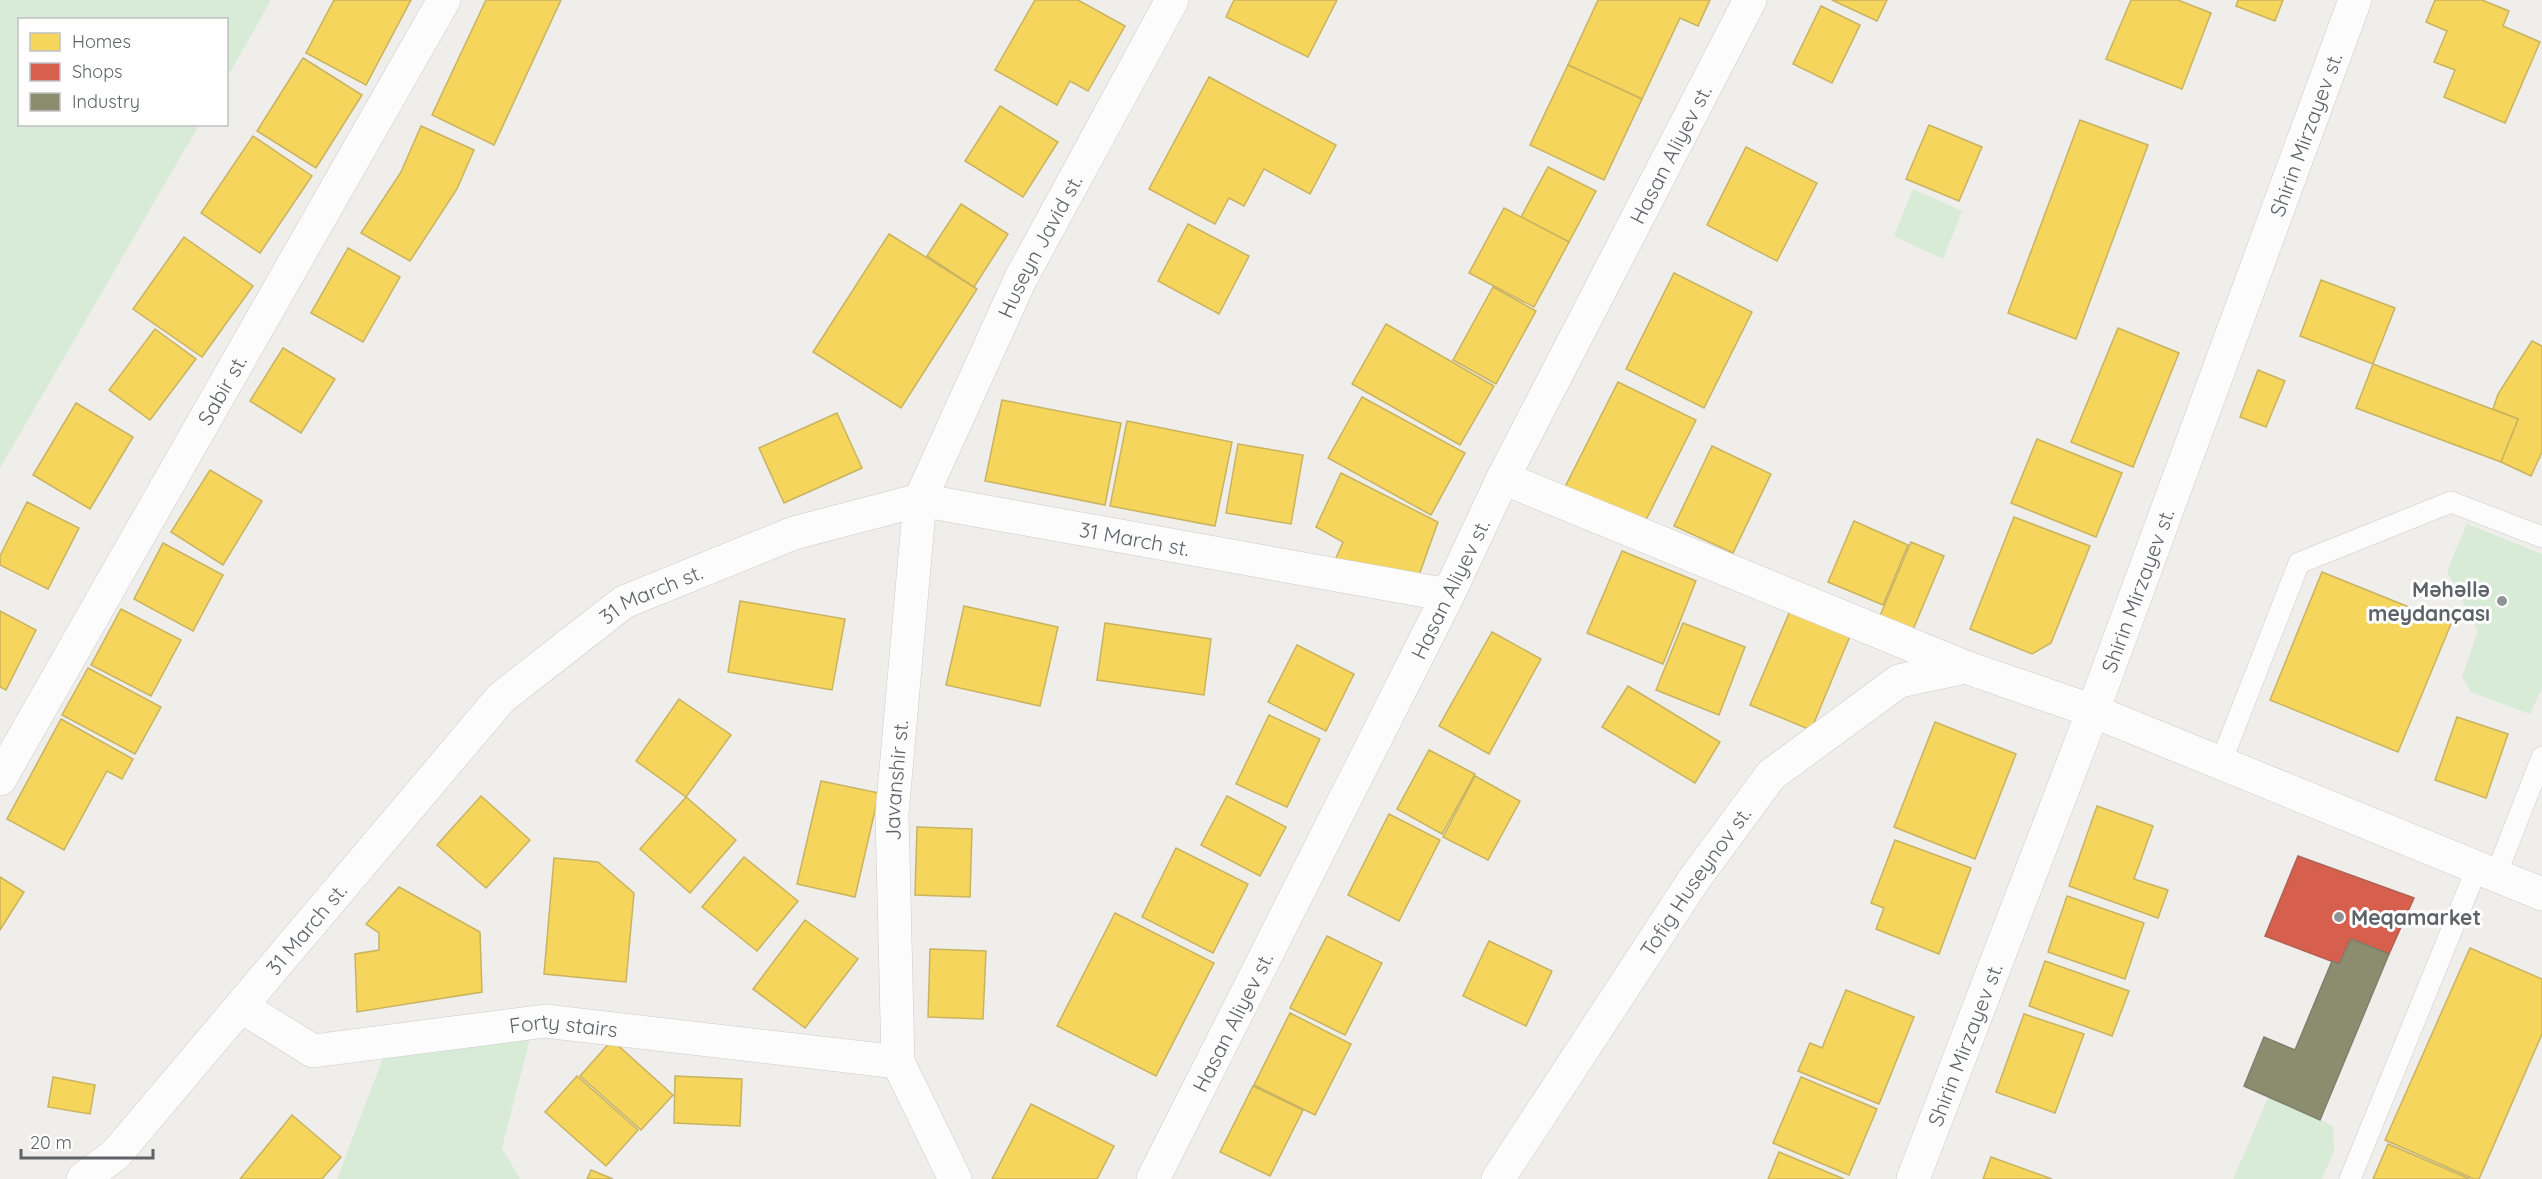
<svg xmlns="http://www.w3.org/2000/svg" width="2542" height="1179" font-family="Quicksand,sans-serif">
	<rect width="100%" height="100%" fill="#efeeea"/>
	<g fill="#d8ebd6">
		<polygon points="0,0 271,0 227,78 226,20 20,20 20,124 199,125 0,468"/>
		<polygon points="1913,189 1962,211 1943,259 1894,236"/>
		<polygon points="2467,524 2542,554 2542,688 2530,714 2471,692 2462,677 2478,631 2447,571"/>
		<polygon points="530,1038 502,1148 520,1179 337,1179 385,1053"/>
		<polygon points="2269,1096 2333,1126 2334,1151 2322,1179 2233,1179"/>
	</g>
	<g fill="#f6d55c" stroke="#c9b360" stroke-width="1.5">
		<polygon points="334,0 411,0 366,85 306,53"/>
		<polygon points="486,0 561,0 494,145 432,115"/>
		<polygon points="1035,0 1078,0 1125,26 1088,91 1070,81 1057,105 995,70"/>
		<polygon points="1234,0 1337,0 1308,57 1226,17"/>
		<polygon points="1598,0 1710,0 1698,26 1680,18 1642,99 1568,65"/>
		<polygon points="1832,0 1887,0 1877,21"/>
		<polygon points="2131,0 2178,0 2211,13 2182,89 2106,59"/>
		<polygon points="2238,0 2283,0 2275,21 2236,6"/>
		<polygon points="2435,0 2482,0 2509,11 2503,26 2540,42 2505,123 2444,97 2455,70 2434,62 2447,31 2426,22"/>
		<polygon points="1821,6 1860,25 1832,83 1793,64"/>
		<polygon points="303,58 362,95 316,168 257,131"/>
		<polygon points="1568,65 1642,99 1604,180 1530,145"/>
		<polygon points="1209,77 1336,145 1310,194 1264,169 1244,206 1229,198 1215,224 1149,189"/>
		<polygon points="1000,106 1058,142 1023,197 965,161"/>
		<polygon points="2080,120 2148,145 2076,339 2008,313"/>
		<polygon points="1929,125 1982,147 1959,201 1906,179"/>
		<polygon points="421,126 474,150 457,189 410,261 361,233 401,172"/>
		<polygon points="253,136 312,176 260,253 201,213"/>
		<polygon points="1746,147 1817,183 1777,261 1707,225"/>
		<polygon points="1548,167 1596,191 1569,242 1521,217"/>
		<polygon points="961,204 1008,234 974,287 927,256"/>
		<polygon points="1504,208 1569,242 1534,307 1469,273"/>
		<polygon points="1188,224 1249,256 1219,314 1158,281"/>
		<polygon points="889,234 977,289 901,408 813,352"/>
		<polygon points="184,237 253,286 202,357 133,309"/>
		<polygon points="348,248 400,277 363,342 311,313"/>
		<polygon points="1674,273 1752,312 1704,408 1626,369"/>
		<polygon points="2321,280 2395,308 2373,364 2300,336"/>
		<polygon points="1493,287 1536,311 1496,384 1453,360"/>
		<polygon points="1386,324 1494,386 1460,445 1352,384"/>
		<polygon points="2118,328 2179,353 2133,467 2071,442"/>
		<polygon points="155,329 196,359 150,420 109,390"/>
		<polygon points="2532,341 2542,346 2542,452 2531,476 2501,462 2518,419 2493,409 2498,394"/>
		<polygon points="283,348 335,379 301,433 250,401"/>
		<polygon points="2373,364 2518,419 2501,462 2356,408"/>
		<polygon points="2258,370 2285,381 2266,427 2240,417"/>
		<polygon points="1618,382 1696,420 1643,526 1565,487"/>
		<polygon points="1362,397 1465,453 1431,515 1328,458"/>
		<polygon points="1002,400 1121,423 1105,505 985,481"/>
		<polygon points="76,403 133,437 90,509 33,475"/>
		<polygon points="837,413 862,468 784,503 759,448"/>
		<polygon points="1127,421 1232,442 1215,526 1110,506"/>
		<polygon points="2037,439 2122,473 2096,537 2011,503"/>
		<polygon points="1238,444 1303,455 1291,524 1226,513"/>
		<polygon points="1712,446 1771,474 1733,553 1674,526"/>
		<polygon points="210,470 262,501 223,565 171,532"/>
		<polygon points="1341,473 1438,522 1418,578 1332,567 1343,542 1316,527"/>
		<polygon points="27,502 79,528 48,589 0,565 0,556"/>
		<polygon points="2014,517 2090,546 2051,643 2032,654 1970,629"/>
		<polygon points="1854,521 1908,545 1883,605 1828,582"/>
		<polygon points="1911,542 1944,556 1912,632 1879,618"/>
		<polygon points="163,543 223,575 193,631 134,599"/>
		<polygon points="1622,551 1696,581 1663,664 1587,633"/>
		<polygon points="2322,572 2451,624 2398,752 2270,700"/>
		<polygon points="740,601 845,619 832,690 728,672"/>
		<polygon points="1793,604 1853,629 1811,730 1750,705"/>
		<polygon points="964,606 1058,627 1040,706 946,685"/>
		<polygon points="121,609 181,640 151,696 91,665"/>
		<polygon points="0,611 36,630 6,690 0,687"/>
		<polygon points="1105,623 1211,639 1204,695 1097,680"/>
		<polygon points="1683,623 1745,647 1719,715 1656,690"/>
		<polygon points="1492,632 1541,659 1489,754 1439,726"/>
		<polygon points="1297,645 1354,674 1326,731 1268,702"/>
		<polygon points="88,668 161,707 135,754 62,715"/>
		<polygon points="1628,686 1720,742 1695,783 1602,727"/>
		<polygon points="679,699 731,735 686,797 636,761"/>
		<polygon points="1269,715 1320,739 1287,807 1236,784"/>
		<polygon points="2457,717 2508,734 2486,798 2435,780"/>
		<polygon points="61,719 133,759 122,779 107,771 64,850 7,819"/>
		<polygon points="1935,722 2016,754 1975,859 1894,827"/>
		<polygon points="1429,750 1475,774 1442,834 1397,809"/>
		<polygon points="1475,776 1520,801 1488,860 1443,837"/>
		<polygon points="821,781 879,793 855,897 797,884"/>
		<polygon points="481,796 530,840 486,888 437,845"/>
		<polygon points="1227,796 1286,827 1260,876 1201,845"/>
		<polygon points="686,797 736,840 690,893 640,849"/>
		<polygon points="2097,806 2153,826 2134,879 2168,890 2158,918 2069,886"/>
		<polygon points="1389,814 1440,840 1399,921 1348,895"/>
		<polygon points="917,827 972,829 970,897 915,895"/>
		<polygon points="1895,840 1971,868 1939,954 1876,929 1884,908 1871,903"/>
		<polygon points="1176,848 1248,884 1213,953 1142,917"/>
		<polygon points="744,857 798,901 757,951 702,907"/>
		<polygon points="554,858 598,862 634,893 626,982 544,974"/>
		<polygon points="0,877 24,892 0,930"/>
		<polygon points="399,887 480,932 482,992 357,1012 355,954 379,950 379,933 366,924"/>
		<polygon points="2067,896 2144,923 2125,979 2048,952"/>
		<polygon points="1115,913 1214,963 1156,1076 1057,1026"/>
		<polygon points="805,920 858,959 805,1028 753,989"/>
		<polygon points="1327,936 1382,963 1345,1035 1290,1008"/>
		<polygon points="1489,941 1552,971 1526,1026 1463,996"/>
		<polygon points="2470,948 2542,979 2542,1034 2479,1179 2474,1179 2385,1140"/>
		<polygon points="930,949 986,951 983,1019 928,1017"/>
		<polygon points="2045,961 2129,991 2112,1036 2029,1006"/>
		<polygon points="1846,990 1914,1017 1879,1104 1798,1071 1810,1043 1822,1048"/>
		<polygon points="1290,1013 1351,1044 1315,1115 1254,1085"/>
		<polygon points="2024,1014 2084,1034 2055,1113 1996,1092"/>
		<polygon points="612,1040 673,1095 641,1130 580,1076"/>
		<polygon points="577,1076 638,1130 606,1166 545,1112"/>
		<polygon points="675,1076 742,1079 740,1126 674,1123"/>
		<polygon points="53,1077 95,1085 90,1114 48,1107"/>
		<polygon points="1801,1077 1877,1109 1849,1175 1773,1143"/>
		<polygon points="1253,1086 1303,1110 1270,1176 1220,1152"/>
		<polygon points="1031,1104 1114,1146 1097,1179 992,1179"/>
		<polygon points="292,1115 341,1157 322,1179 240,1179"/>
		<polygon points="2388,1144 2470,1179 2373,1179"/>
		<polygon points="1779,1152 1844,1179 1768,1179"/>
		<polygon points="1991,1157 2052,1179 1983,1179"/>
		<polygon points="591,1170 613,1179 587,1179"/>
	</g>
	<polygon fill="#d6604d" stroke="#b26155" stroke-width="1.5" points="2298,856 2414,898 2389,954 2351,939 2339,964 2265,936"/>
	<polygon fill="#8c8c6e" stroke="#7e806c" stroke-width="1.5" points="2351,939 2389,954 2320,1120 2244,1086 2264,1037 2295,1050 2332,961 2339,964"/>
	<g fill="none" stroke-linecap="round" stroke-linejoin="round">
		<g stroke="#cbcccc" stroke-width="22">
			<g id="lane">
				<polyline points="2221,762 2299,563 2451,502 2542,537"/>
				<polyline points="2496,875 2542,757"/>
				<polyline points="2350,1179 2477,868"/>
			</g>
		</g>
		<g stroke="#cbcccc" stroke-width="34">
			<g id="street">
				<polyline points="1503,478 1965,667 2093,711 2542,894"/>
				<path id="s1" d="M0,779l444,-779"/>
				<path id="s2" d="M242,1007l71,44 232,-30 353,41"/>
				<path id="s3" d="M955,1179l-57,-117 -6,-248 28,-314 101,-222 151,-278"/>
				<path id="s4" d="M1153,1179l295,-584"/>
				<path id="s5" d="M1498,1179l195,-298 78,-106 128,-94 66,-14"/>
			</g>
		</g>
		<g stroke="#cacacb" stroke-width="34">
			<g id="secondary">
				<path id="s6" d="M83,1179l33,-25 385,-456 123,-96 170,-69 126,-33 528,95 55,-117 247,-478"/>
				<path id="s7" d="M1913,1179l180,-468 262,-711"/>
			</g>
		</g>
		<use href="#lane" stroke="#fdfcfc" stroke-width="21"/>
		<use href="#street" stroke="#fdfcfc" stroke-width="33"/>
		<use href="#secondary" stroke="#fdfcfc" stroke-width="33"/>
	</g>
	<g fill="#919496" stroke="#fff" stroke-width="2">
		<circle cx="2502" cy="601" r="6"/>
		<circle cx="2339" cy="917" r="6"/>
	</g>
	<g text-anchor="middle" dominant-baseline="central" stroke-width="6" stroke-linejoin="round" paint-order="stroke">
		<g font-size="21" fill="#5f6368" stroke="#fff">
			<text stroke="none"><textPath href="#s7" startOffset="1116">Shirin Mirzayev st.</textPath></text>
			<text stroke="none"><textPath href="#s6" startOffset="2138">Hasan Aliyev st.</textPath></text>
			<text stroke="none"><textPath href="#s3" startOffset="974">Huseyn Javid st.</textPath></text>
			<text stroke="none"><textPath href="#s1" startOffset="448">Sabir st.</textPath></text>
			<text stroke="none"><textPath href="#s6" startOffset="1326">31 March st.</textPath></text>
			<text transform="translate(1450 589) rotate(-64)">Hasan Aliyev st.</text>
			<text stroke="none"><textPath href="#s7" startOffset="630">Shirin Mirzayev st.</textPath></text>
			<text stroke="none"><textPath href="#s6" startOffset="822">31 March st.</textPath></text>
			<text stroke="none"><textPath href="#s3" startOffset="412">Javanshir st.</textPath></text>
			<text stroke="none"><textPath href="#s5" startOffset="357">Tofig Huseynov st.</textPath></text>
			<text stroke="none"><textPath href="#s6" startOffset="336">31 March st.</textPath></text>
			<text stroke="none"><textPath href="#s4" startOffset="176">Hasan Aliyev st.</textPath></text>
			<text stroke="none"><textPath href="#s2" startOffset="336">Forty stairs</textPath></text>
			<text stroke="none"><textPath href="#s7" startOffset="144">Shirin Mirzayev st.</textPath></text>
		</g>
		<g font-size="21" font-weight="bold" fill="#5f6368" stroke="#fff" text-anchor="end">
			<text x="2490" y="589">Məhəllə<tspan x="2490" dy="24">meydançası</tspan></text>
			<text x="2351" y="917" text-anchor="start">Meqamarket</text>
		</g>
	</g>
	<rect x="18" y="18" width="210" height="108" fill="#ffffff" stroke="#bfc1c3" stroke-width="1.5"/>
	<rect x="30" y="33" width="30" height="18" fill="#f6d55c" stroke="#bfc1c3" stroke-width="1.5"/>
	<text x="72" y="48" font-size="18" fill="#5f6368">Homes</text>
	<rect x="30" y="63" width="30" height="18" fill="#d6604d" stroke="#bfc1c3" stroke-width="1.5"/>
	<text x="72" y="78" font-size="18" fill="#5f6368">Shops</text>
	<rect x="30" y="93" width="30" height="18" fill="#8c8c6e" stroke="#bfc1c3" stroke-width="1.5"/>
	<text x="72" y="108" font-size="18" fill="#5f6368">Industry</text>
	<path d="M21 1149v9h132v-9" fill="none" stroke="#5f6368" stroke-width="3"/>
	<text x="30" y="1149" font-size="18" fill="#5f6368" stroke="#ffffff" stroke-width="4.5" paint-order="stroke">20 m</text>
</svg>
